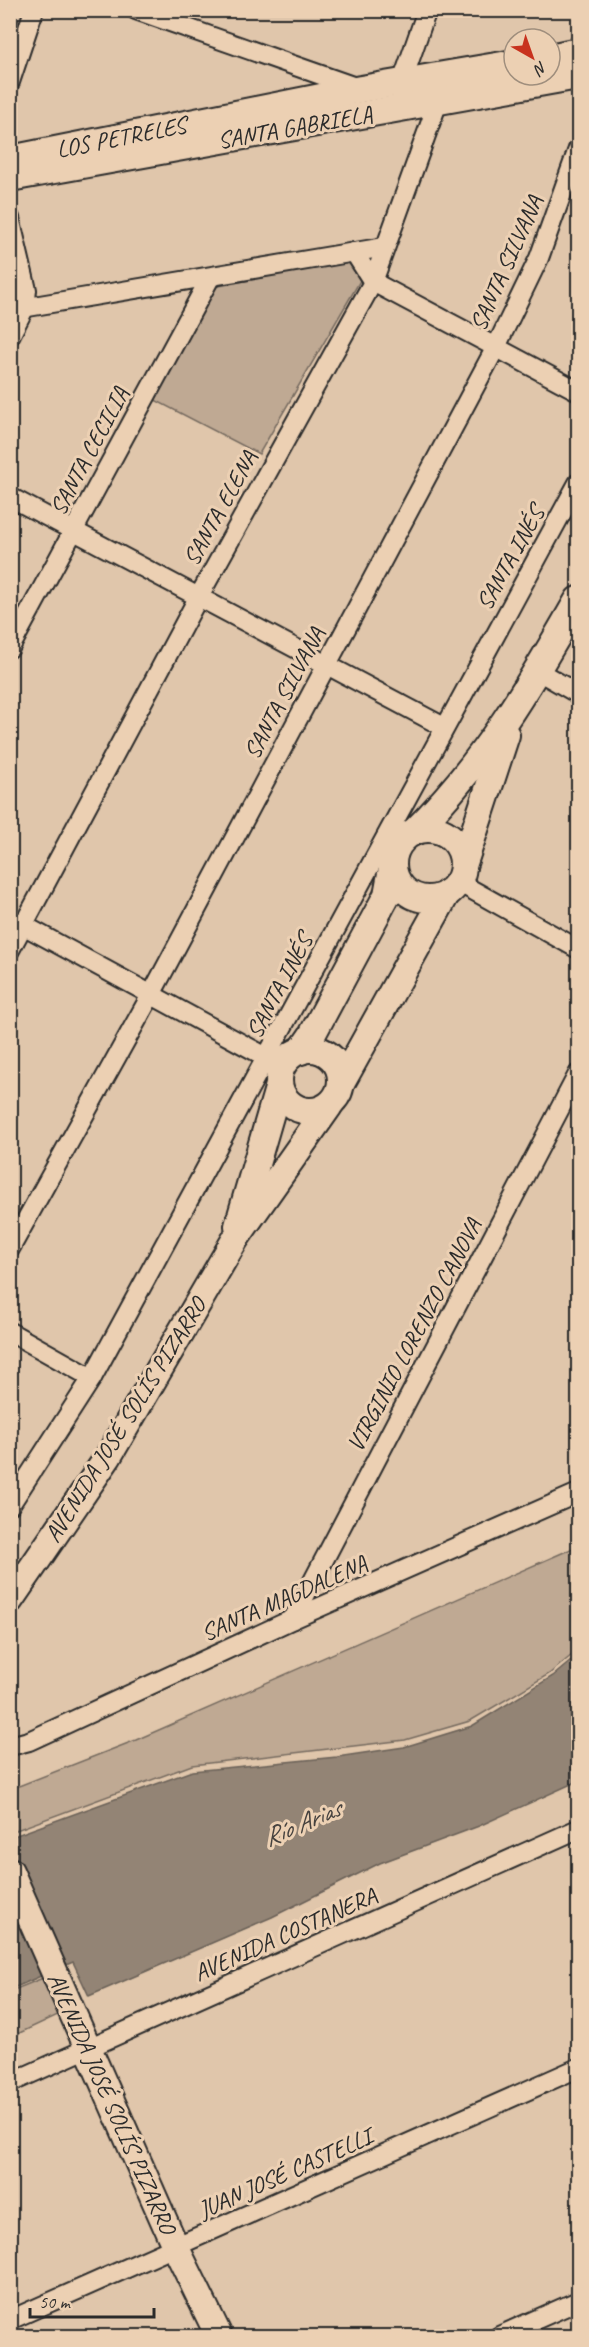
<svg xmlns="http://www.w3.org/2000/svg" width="589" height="2347" font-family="Caveat,sans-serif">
	<rect width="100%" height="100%" fill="#e0c6ab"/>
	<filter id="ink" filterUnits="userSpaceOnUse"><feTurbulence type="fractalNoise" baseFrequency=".0167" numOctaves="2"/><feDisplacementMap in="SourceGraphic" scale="12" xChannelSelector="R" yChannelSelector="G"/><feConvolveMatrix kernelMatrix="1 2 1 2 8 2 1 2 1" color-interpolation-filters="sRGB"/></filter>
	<g filter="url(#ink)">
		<g fill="#bfa993" stroke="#756a5f" stroke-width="1.5">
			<polygon points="351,260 361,279 259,454 153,399 214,287"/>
			<polygon points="578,1546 578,1650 549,1674 470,1721 405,1740 192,1765 11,1832 11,1789 136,1740"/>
			<polygon points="43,1978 60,2014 11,2037 11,1991"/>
		</g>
		<polygon fill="#938475" stroke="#696057" stroke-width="1.5" points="578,1655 578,1781 479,1826 380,1863 272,1917 89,1996 73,1962 11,1989 11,1837 192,1771 337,1757 404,1747 472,1726 553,1676"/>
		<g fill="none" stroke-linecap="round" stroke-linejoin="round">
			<g stroke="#2b2b2b" stroke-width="22">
				<g id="street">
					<polyline points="136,10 361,89"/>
					<polyline points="10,82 34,10"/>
					<polyline points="403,91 402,82 427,10"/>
					<polyline points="10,218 27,290 25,307 10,336"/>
					<polyline points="354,252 373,282 578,391"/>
					<polyline points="10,310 385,247"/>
					<polyline points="10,497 444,727"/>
					<polyline points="10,648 210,278"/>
					<polyline points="538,671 578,694"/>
					<polyline points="458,882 578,949"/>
					<polyline points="10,918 268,1058 280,1072"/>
					<polyline points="10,950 198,598 373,282 438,102 437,92"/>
					<polyline points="10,1249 152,993 496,347 539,258 578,149"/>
					<polyline points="10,1332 92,1378"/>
					<polyline points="10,1505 92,1378 578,483"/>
					<polyline points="293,1619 578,1074"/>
					<polyline points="10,1746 29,1741 293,1619 578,1493"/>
					<polyline points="10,2083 578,1829"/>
					<polyline points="10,2320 578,2068"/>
					<polyline points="499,2336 578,2301"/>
				</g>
			</g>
			<g stroke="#2b2b2b" stroke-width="30">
				<g id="secondary">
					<polyline points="550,57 578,51"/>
					<polyline points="10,159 361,89 514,63"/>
					<polyline points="10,178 578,76"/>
					<circle cx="428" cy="864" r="35"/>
					<path d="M414,832c71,-71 115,-146 164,-232"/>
					<polyline points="463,866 506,735"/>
					<circle cx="310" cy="1080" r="31"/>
					<polyline points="301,1051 312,1035 387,895 393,863"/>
					<polyline points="342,1082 447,893"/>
					<polyline points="238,1226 279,1085"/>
					<polyline points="10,1600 108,1457 236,1238 329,1106"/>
					<polyline points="10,1871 176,2248 219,2336"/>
				</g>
			</g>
			<use href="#street" stroke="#ecd0b3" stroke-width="18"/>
			<use href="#secondary" stroke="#ecd0b3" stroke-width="26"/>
		</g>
	</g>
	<g text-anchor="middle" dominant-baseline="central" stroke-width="6" stroke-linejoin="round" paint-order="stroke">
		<g font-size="24" fill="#2b2b2b" stroke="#ecd0b3">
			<text transform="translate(295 127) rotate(-10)">SANTA GABRIELA</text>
			<text transform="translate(121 137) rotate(-11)">LOS PETRELES</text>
			<text transform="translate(506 263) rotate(-66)">SANTA SILVANA</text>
			<text transform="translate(89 451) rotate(-62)">SANTA CECILIA</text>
			<text transform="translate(220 508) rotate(-61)">SANTA ELENA</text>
			<text transform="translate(510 558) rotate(-61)">SANTA INÉS</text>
			<text transform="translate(284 693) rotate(-62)">SANTA SILVANA</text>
			<text transform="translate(279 986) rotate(-62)">SANTA INÉS</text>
			<text transform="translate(414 1335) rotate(-62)">VIRGINIO LORENZO CANOVA</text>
			<text transform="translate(125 1420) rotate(-58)">AVENIDA JOSÉ SOLÍS PIZARRO</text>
			<text transform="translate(284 1598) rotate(-24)">SANTA MAGDALENA</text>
			<text transform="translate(285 1934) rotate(-24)">AVENIDA COSTANERA</text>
			<text transform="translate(112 2103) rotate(66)">AVENIDA JOSÉ SOLÍS PIZARRO</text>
			<text transform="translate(285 2173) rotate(-24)">JUAN JOSÉ CASTELLI</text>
		</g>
		<g font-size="26" font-style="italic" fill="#45413e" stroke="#ecd0b3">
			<text transform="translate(302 1823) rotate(-23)">Río Arias</text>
		</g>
	</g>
	<rect width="589" height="2347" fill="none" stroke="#ecd0b3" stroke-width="36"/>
	<rect x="18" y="18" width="553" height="2311" fill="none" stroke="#2b2b2b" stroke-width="2" filter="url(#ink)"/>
	<g transform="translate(532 57) rotate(140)"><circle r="28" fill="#ecd0b3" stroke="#9f8e7d" stroke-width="1.5"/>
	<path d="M0-4.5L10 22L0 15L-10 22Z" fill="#c8321e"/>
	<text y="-9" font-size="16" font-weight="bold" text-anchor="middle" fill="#2b2b2b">N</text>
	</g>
	<path d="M30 2308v9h124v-9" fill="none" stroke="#2b2b2b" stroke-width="3"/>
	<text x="39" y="2308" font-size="18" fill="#2b2b2b" stroke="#ecd0b3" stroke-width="4.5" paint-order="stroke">50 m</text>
</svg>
